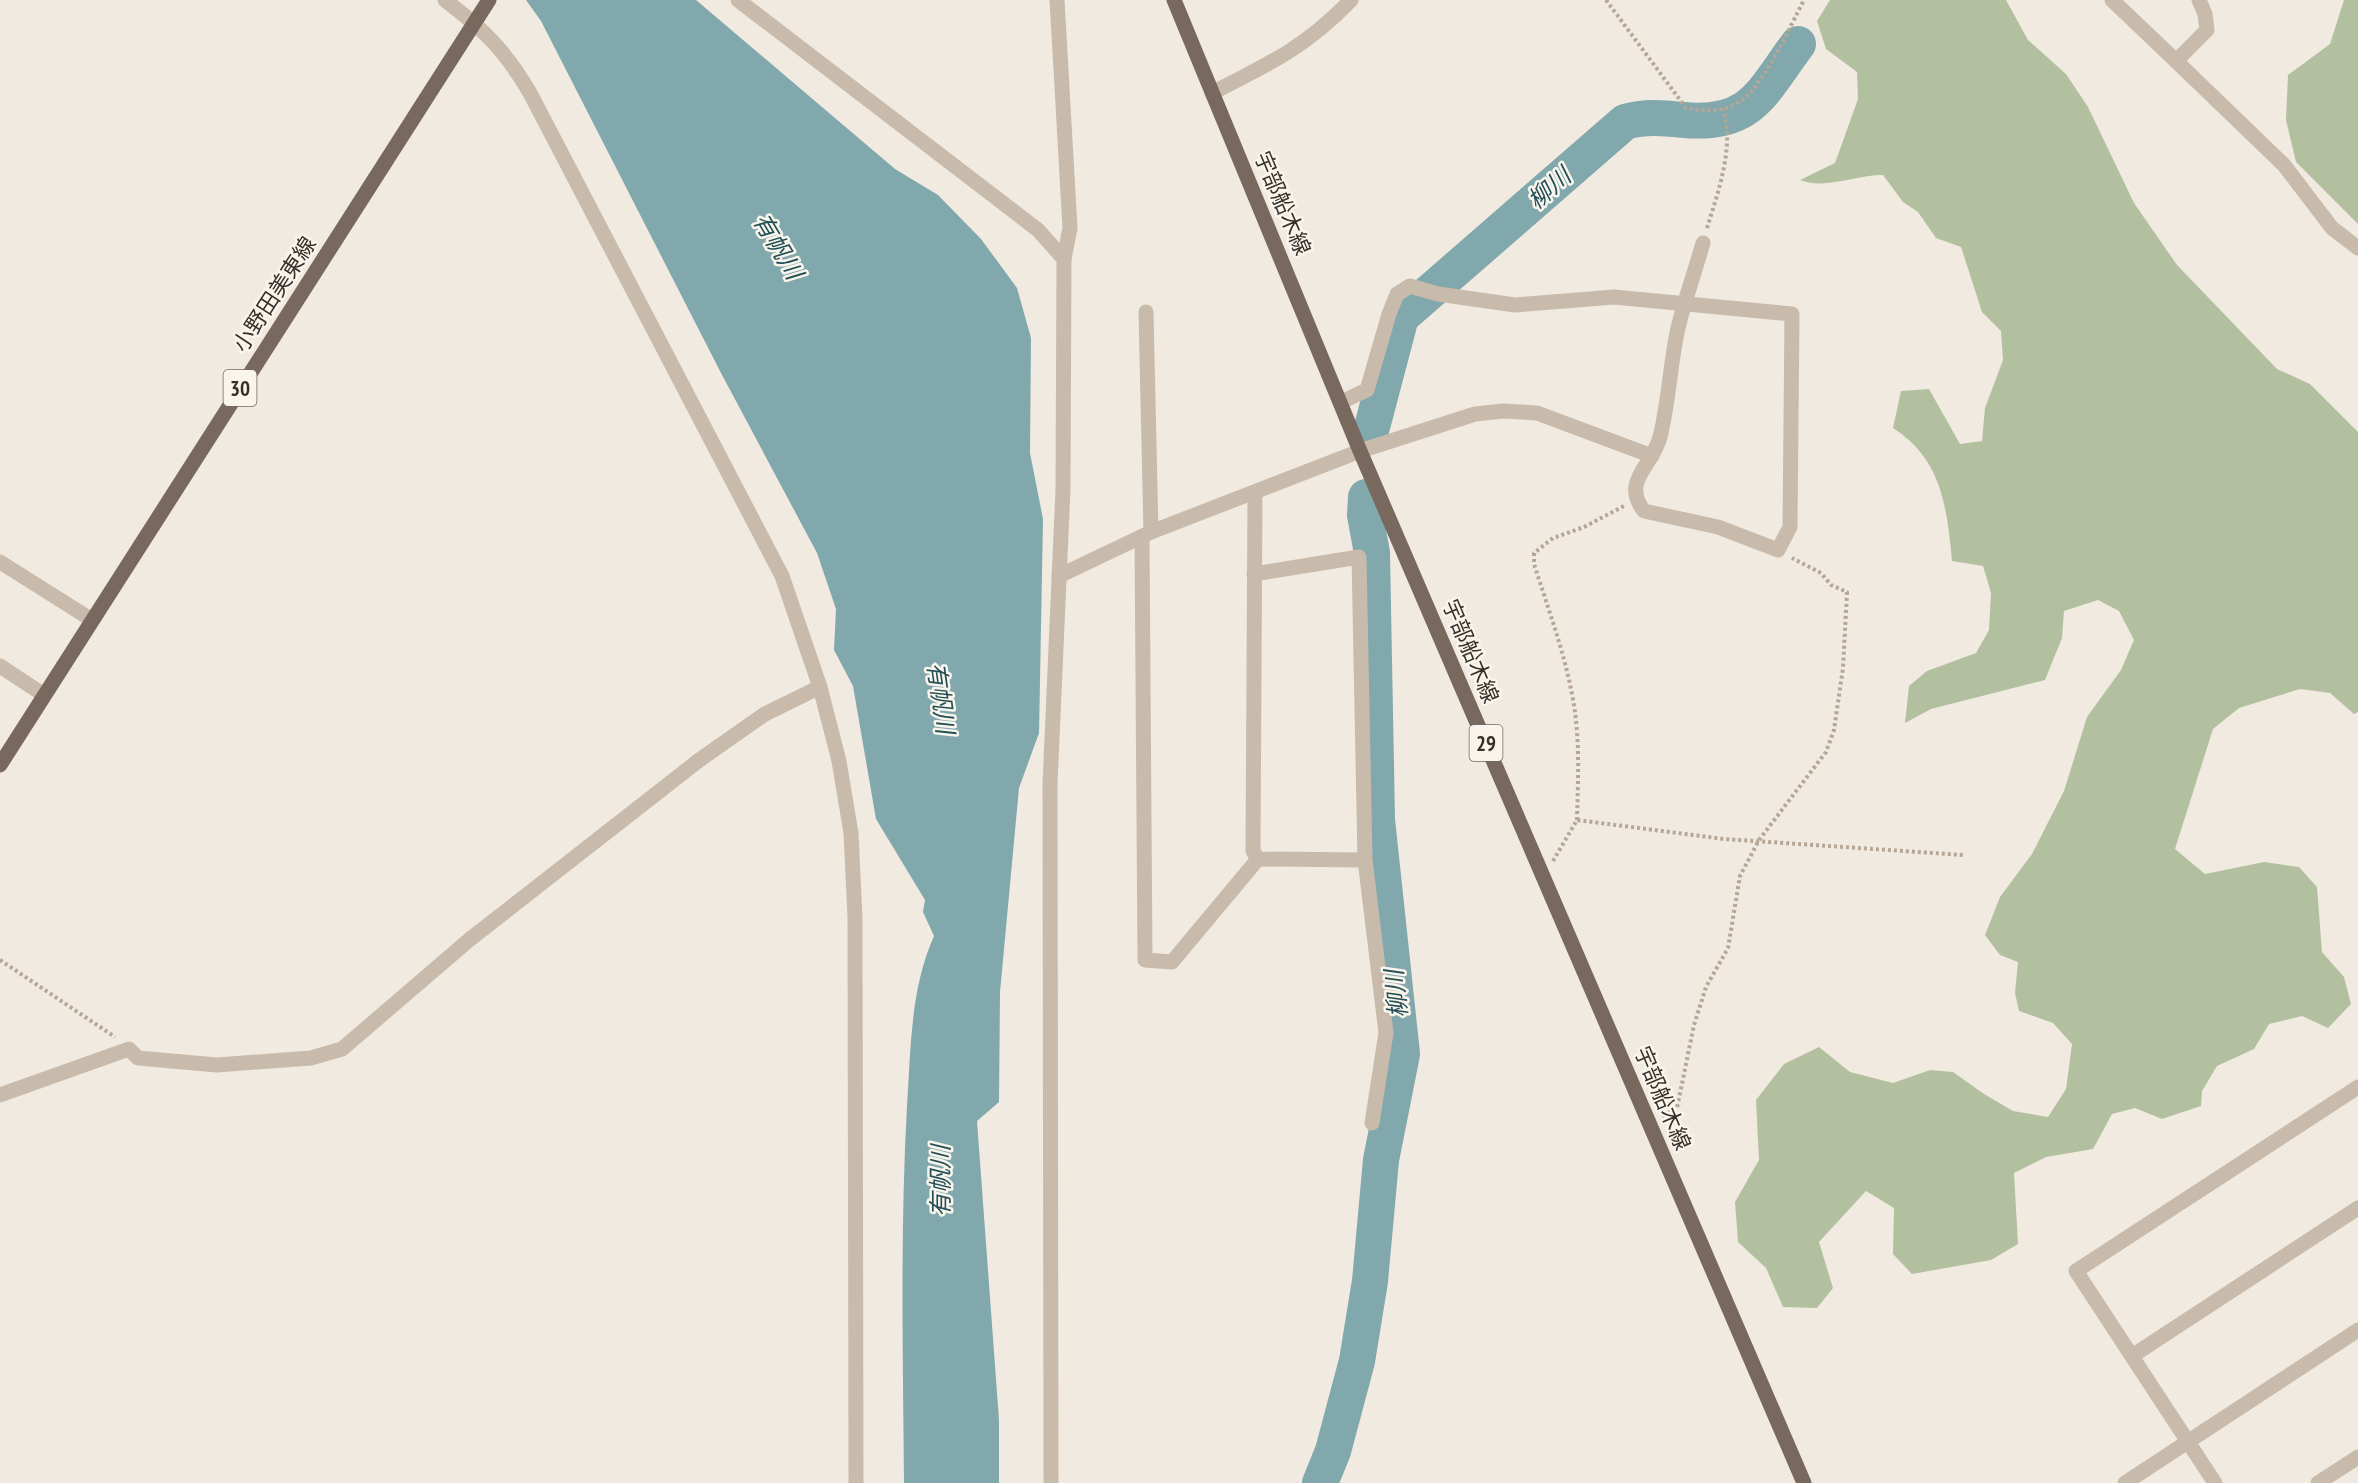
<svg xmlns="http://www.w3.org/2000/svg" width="2358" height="1483" font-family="'PT Sans Narrow','Noto Sans JP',sans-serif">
	<rect width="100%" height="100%" fill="#f1eae0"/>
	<g fill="#b3c0a0">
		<path d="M1830,0h176l22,40 38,34 22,33 46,96 43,62 100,104 33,15 48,48v280l-4,2 -24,-21 -30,-4 -61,19 -26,21 -38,120 30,25 59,-12 35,5 18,20 5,65 22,25 7,27 -23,24 -26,-12 -33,8 -15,25 -37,17 -15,25 -1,15 -39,13 -27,-11 -23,6 -19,35 -47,8 -32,16 4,71 -27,16 -79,14 -19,-20 1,-46 -28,-17 -47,51 14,46 -16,20 -34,-1 -17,-39 -28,-26 -3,-40 24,-42 -3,-60 28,-36 35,-17 31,25 43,11 37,-13 23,2 31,22 29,17 35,6 18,-28 6,-45 -19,-21 -34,-12 -4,-18 3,-31 -18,-7 -15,-20 15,-38 32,-43 32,-63 23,-74 34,-47 13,-30 -15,-29 -21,-11 -34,11 -2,27 -17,42 -114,29 -26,14 4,-37 18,-15 49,-18 13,-23 2,-37 -8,-27 -31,-5c-5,-53 -10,-102 -59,-133l8,-37 28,-2 31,55 22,-3 3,-33 18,-48 -2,-29 -19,-19 -21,-65 -25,-9 -18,-26 -15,-10 -20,-27c-28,0 -58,15 -83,5l35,-17 23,-64 -1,-27 -31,-23 -9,-28z"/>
		<polygon points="2344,0 2358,0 2358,224 2296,162 2286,120 2288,75 2330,44"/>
	</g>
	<path fill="#80a8ad" d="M526,0h170l199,169 43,26 43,44 36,49 14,50 -1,115 13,66 -4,214 -20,55 -19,204 -1,110 -22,19 22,299v63h-95c-1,-126 -4,-252 3,-377 4,-58 3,-116 27,-170l-11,-24 2,-12 -49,-81 -23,-133 -19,-36 2,-41 -19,-56 -96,-180 -180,-352z"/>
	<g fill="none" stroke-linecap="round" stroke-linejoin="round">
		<g stroke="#80a8ad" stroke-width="36">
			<path d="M1372,427l29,-110 224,-195c20,-6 39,-4 59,-2 68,6 78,-28 114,-76"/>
			<polyline points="1320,1483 1333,1451 1357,1361 1370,1281 1381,1160 1402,1054 1377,820 1372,553 1365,515 1366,497"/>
		</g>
		<g stroke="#b5a696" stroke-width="4" stroke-dasharray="3 3" stroke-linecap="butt">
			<path d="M1606,0l80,108c18,3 33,4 50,-4 25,-11 54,-78 68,-104"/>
			<path d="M1707,228c11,-36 28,-82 16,-119"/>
			<path d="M1577,820c1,-38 3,-77 -3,-115 -8,-48 -25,-94 -40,-141v-11l19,-15 31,-11 40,-21"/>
			<polyline points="1553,861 1577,820 1724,839 1963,855"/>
			<polyline points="0,960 115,1037"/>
			<polyline points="1662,1116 1677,1108 1694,1025 1706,987 1728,948 1740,876 1759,840 1826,752 1834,730 1843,668 1847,592 1831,585 1821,573 1792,558"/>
		</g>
		<g stroke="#c9bbac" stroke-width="15">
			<path d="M445,0c39,30 60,50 85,93l252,483 38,111 19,74 12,72 4,85 1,565"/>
			<polyline points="738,0 1038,230 1064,259"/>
			<polyline points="2199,0 2205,14 2207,30 2176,61 2284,165 2332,228 2358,248"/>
			<polyline points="1146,312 1151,532"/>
			<path d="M1341,402l26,-12 22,-76 8,-20 13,-8 28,8 77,11 99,-8 178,17 -2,213 -12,23 -60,-23 -74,-16c-23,-30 8,-44 16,-74 9,-36 10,-73 18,-109 7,-29 17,-57 25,-85"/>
			<polyline points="1255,493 1253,851 1258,859 1365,860"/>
			<polyline points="1142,538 1145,960 1172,962 1258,859"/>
			<polyline points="0,562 92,620"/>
			<polyline points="1254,574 1359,557 1365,860 1386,1033 1372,1123"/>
			<polyline points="1059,576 1151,532 1360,451 1475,414 1503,411 1537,413 1652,456"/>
			<polyline points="0,666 44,695"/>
			<polyline points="0,1095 129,1049 138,1058 217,1065 311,1058 342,1049 469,940 698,761 765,714 820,687"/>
			<polyline points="2132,1356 2358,1208"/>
			<polyline points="1051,1483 1050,784 1063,489 1064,259 1070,228 1057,0"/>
			<polyline points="2125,1483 2358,1330"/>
			<polyline points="2215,1483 2076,1271 2358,1087"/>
			<polyline points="2318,1483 2358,1457"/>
		</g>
		<g stroke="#c9bbac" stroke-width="15">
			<polyline points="2112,0 2176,61"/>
			<path d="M1212,93c57,-29 94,-46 139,-93"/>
		</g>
		<g stroke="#78685d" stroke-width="15">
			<polyline points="1174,0 1360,451 1804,1483"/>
			<polyline points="0,765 489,0"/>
		</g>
	</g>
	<g text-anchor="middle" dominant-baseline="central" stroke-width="5" stroke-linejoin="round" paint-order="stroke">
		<g fill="#f9f4ec" stroke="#716b64" stroke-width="1.5">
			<rect x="223.5" y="370" width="33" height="36" rx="4.5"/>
			<rect x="1469.5" y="725" width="33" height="36" rx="4.5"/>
		</g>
		<g font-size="21" font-weight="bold" fill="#37302a">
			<text x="240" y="388">30</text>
			<text x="1486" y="743">29</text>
		</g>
		<g font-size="22" fill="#37302a" stroke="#f9f4ec">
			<text transform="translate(1283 203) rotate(67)">宇部船木線</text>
			<text transform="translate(274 294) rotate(-57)">小野田美東線</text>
			<text transform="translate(1471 651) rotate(67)">宇部船木線</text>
			<text transform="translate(1663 1098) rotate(67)">宇部船木線</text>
		</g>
		<g font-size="24" font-style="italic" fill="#234f56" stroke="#f9f4ec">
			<text transform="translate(1549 188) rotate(-41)">柳川</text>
			<text transform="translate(778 246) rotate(59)">有帆川</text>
			<text transform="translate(941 698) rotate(82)">有帆川</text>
			<text transform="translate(1396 994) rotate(-96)">柳川</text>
			<text transform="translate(940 1181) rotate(-90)">有帆川</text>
		</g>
	</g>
</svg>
